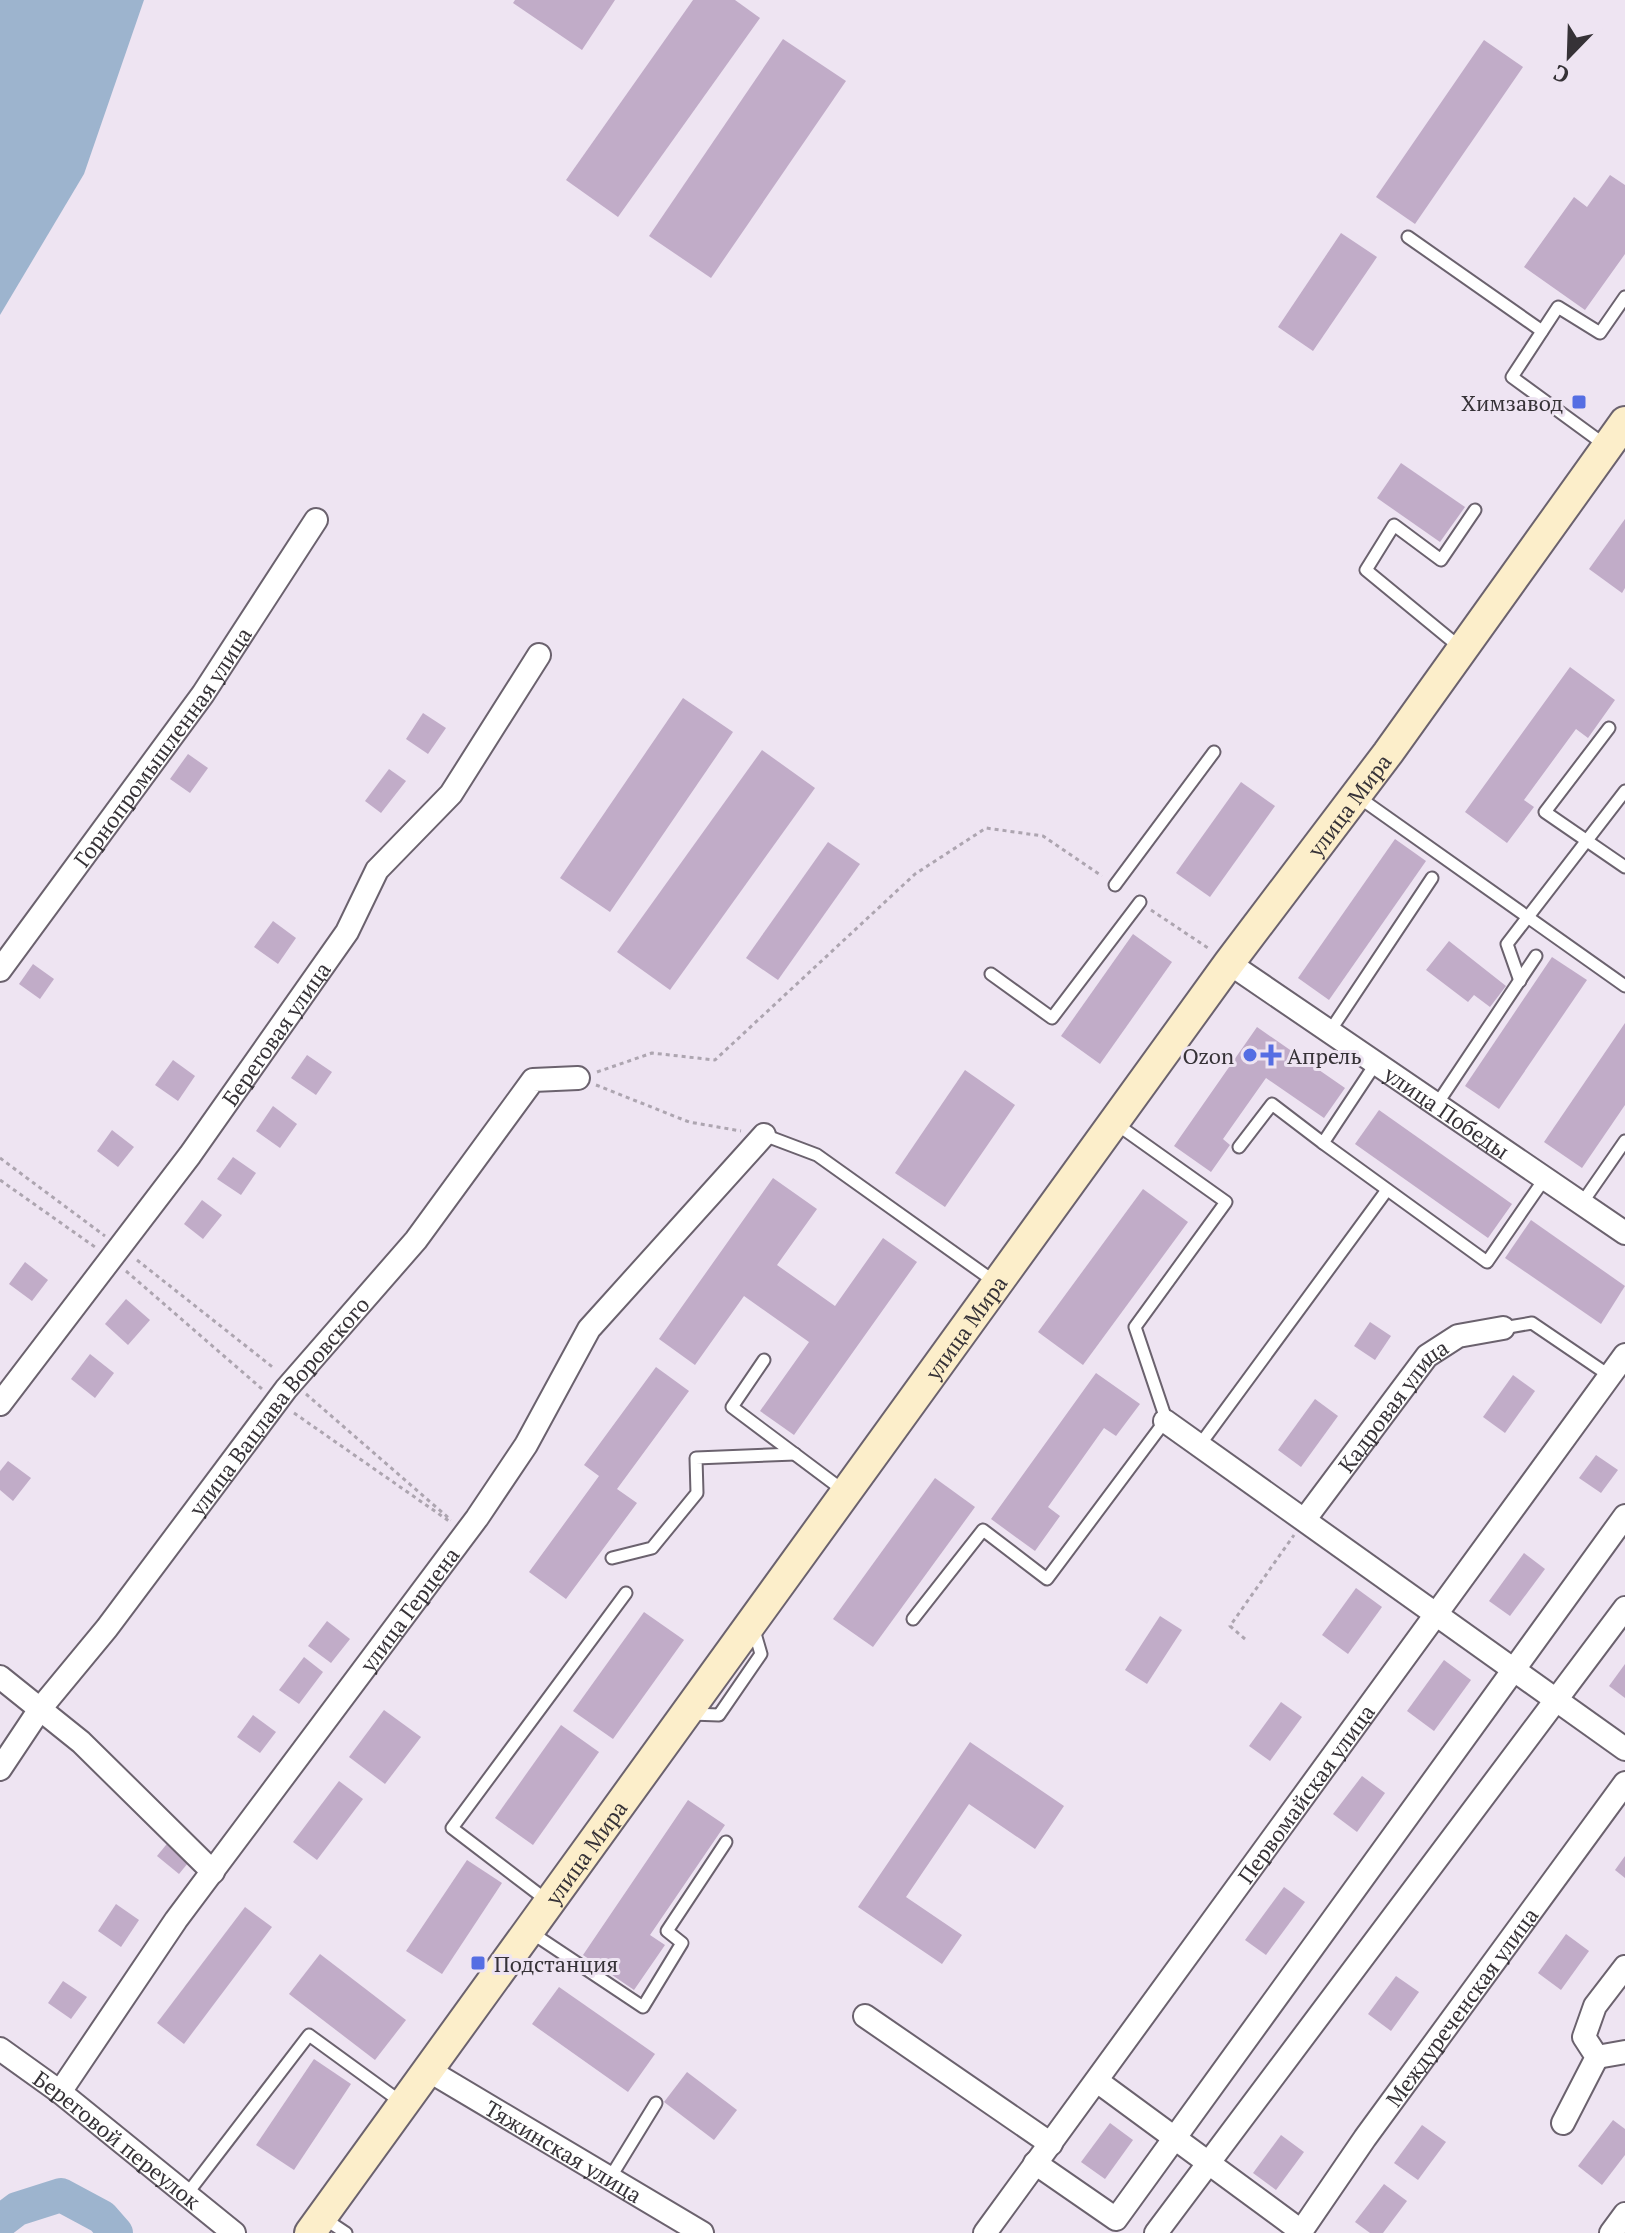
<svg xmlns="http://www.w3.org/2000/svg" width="1625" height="2233" font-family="'PT Serif',serif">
	<rect width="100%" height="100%" fill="#eee4f2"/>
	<polygon fill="#9db4ce" points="0,0 144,0 84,174 0,315"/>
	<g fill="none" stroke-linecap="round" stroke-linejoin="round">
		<polyline stroke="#9db4ce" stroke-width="34" points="0,2222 17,2209 61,2195 102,2217 116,2233"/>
	</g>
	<g fill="#c1acc8">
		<polygon points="515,0 615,0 582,50 513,3"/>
		<polygon points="693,0 735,0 760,18 618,217 566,180"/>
		<polygon points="783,39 846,81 711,278 649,236"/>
		<polygon points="1484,40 1523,67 1415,224 1376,197"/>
		<polygon points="1610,175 1625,185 1625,254 1585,310 1524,267 1574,197 1587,207"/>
		<polygon points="1341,233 1377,257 1313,351 1278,327"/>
		<polygon points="1401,463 1465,507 1440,542 1377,498"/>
		<polygon points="1625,519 1625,588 1622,593 1589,569"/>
		<polygon points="1570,667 1615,700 1588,738 1576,729 1524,800 1534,807 1507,843 1465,812"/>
		<polygon points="683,698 733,732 610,912 560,878"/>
		<polygon points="423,713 446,728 428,754 406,739"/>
		<polygon points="762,750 815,788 670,990 617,952"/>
		<polygon points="188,754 208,768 190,793 170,779"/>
		<polygon points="389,769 406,781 381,813 365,801"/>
		<polygon points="1241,782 1275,806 1210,897 1176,873"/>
		<polygon points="1395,839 1426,861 1329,1000 1298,978"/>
		<polygon points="828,842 860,864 778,980 746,958"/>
		<polygon points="273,921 296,938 278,964 254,947"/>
		<polygon points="1133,934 1172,962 1100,1064 1061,1036"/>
		<polygon points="1449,941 1506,986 1490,1007 1474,995 1468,1002 1426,970"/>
		<polygon points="1552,957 1587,980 1499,1109 1465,1086"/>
		<polygon points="33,964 54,979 40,999 19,984"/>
		<polygon points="1625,1023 1625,1105 1582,1168 1544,1142"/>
		<polygon points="1257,1027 1345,1088 1324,1118 1266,1078 1223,1139 1230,1145 1211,1172 1174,1146"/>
		<polygon points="307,1055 332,1072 316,1095 291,1078"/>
		<polygon points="173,1060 195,1076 178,1101 155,1085"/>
		<polygon points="965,1070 1015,1105 945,1207 895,1173"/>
		<polygon points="273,1106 297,1124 280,1148 256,1131"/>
		<polygon points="1379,1110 1512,1204 1488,1238 1355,1144"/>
		<polygon points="112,1130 134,1147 118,1167 97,1151"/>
		<polygon points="233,1157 256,1173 241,1195 217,1179"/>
		<polygon points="773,1178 817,1209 777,1265 835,1306 883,1238 917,1262 794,1435 760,1411 809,1342 744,1296 695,1365 659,1339"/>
		<polygon points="1143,1189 1188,1222 1083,1365 1038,1332"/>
		<polygon points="202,1200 222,1215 203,1239 184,1224"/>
		<polygon points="1531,1220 1625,1286 1601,1324 1505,1258"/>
		<polygon points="25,1262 48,1280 32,1301 9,1284"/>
		<polygon points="126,1299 150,1320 128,1345 105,1324"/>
		<polygon points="1370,1322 1391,1336 1375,1360 1354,1346"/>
		<polygon points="90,1354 114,1373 95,1398 71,1379"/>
		<polygon points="656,1367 689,1391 617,1489 637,1503 566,1599 529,1572 599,1476 584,1465"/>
		<polygon points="1096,1373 1140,1404 1116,1436 1104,1428 1048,1507 1060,1516 1035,1551 991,1519"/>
		<polygon points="1513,1375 1535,1391 1505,1433 1483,1417"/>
		<polygon points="1315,1399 1338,1416 1301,1467 1278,1450"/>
		<polygon points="1596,1455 1618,1470 1601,1493 1579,1478"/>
		<polygon points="8,1461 31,1478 13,1501 0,1490 0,1471"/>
		<polygon points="935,1478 975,1507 873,1647 833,1619"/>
		<polygon points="1524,1553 1545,1569 1510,1616 1489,1601"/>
		<polygon points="1356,1588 1382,1607 1348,1654 1322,1635"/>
		<polygon points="644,1612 684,1640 613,1739 573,1711"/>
		<polygon points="1160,1616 1182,1630 1147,1684 1125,1670"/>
		<polygon points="327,1621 350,1639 331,1663 308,1646"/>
		<polygon points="304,1657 323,1672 299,1704 279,1690"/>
		<polygon points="1444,1660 1471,1680 1434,1731 1407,1711"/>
		<polygon points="1625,1664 1625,1698 1609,1686"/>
		<polygon points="1281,1702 1302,1717 1270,1761 1249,1746"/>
		<polygon points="384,1710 421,1737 385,1784 349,1757"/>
		<polygon points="253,1715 276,1732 260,1753 237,1737"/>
		<polygon points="561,1725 599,1752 533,1845 495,1818"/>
		<polygon points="970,1742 1064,1806 1035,1849 969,1804 906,1897 962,1935 942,1964 858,1907"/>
		<polygon points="1362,1776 1385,1793 1357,1832 1333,1814"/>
		<polygon points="339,1781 363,1799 317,1860 293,1842"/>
		<polygon points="688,1800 725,1825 650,1935 665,1945 634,1990 583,1955"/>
		<polygon points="175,1834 197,1852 179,1874 157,1856"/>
		<polygon points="1625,1856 1625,1878 1615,1870"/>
		<polygon points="467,1860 502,1883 442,1974 406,1951"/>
		<polygon points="1284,1887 1305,1902 1266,1955 1245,1940"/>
		<polygon points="116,1904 139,1920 121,1947 98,1931"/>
		<polygon points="245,1907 272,1927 184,2044 157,2023"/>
		<polygon points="1566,1934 1589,1951 1561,1990 1538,1973"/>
		<polygon points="320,1954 406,2020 375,2060 289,1994"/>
		<polygon points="1396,1976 1419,1992 1391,2031 1368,2014"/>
		<polygon points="63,1981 87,1997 71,2019 48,2003"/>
		<polygon points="559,1987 655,2054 628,2092 532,2024"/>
		<polygon points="314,2059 351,2084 294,2170 256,2145"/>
		<polygon points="687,2072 737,2110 714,2140 664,2102"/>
		<polygon points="1613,2120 1625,2129 1625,2155 1602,2185 1578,2166"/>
		<polygon points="1110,2123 1133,2140 1105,2179 1081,2162"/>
		<polygon points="1422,2125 1446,2142 1418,2180 1394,2163"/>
		<polygon points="1281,2135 1304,2152 1276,2190 1253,2173"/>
		<polygon points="1384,2184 1407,2201 1383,2233 1370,2233 1355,2222"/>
	</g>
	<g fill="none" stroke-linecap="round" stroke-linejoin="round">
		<g stroke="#6b626e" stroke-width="15">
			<g id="lane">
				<polyline points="1408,237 1542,331"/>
				<polyline points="1605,445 1512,377 1558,307 1600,333 1625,297"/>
				<polyline points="1462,649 1366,570 1394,525 1441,560 1475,510"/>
				<polyline points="1609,728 1545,812 1625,867"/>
				<polyline points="1357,796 1625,986"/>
				<polyline points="1115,885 1214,752"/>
				<polyline points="991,974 1052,1018 1140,902"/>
				<polyline points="1520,981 1507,944 1625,791"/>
				<polyline points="1330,1031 1432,878"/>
				<polyline points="1437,1104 1536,956"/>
				<polyline points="1115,1123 1226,1202 1135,1327 1167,1422"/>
				<polyline points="764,1135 817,1155 995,1282"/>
				<polyline points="1323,1143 1487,1262 1545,1178"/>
				<polyline points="1239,1147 1272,1104 1323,1143 1376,1063"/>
				<polyline points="1582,1203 1625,1141"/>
				<polyline points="1503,1328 1532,1323 1610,1376"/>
				<polyline points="764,1360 732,1407 844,1491"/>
				<polyline points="1199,1446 1387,1190"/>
				<polyline points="612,1558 652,1548 697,1493 696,1458 795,1454"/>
				<polyline points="913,1619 983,1530 1047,1579 1165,1421"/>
				<polyline points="691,1714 719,1715 761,1654 754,1630"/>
				<polyline points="549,1902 452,1828 626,1593"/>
				<polyline points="529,1931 643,2007 682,1943 667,1931 726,1842"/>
				<polyline points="610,2178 656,2103"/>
				<polyline points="187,2194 309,2035 401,2102"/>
				<polyline points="322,2217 346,2233"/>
			</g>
		</g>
		<g stroke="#6b626e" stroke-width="26">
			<g id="street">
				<path id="s1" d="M1229,963l396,270"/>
				<path id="s2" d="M0,970l203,-276 113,-174"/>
				<path id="s3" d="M0,1404l190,-249 157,-223 30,-62 74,-76 88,-139"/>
				<polyline points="1165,1421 1625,1749"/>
				<path id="s4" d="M1305,1519l122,-163 31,-20 45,-8"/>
				<polyline points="0,1677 81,1742 213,1872"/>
				<path id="s5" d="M0,1769l40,-60 67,-81 179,-239 130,-149 117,-160 45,-2"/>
				<polyline points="865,2016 1051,2144"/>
				<path id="s6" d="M0,2049l60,43 174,141"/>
				<polyline points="1597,2057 1625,2052"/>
				<path id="s7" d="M428,2070l274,163"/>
				<polyline points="1097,2081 1301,2231"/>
				<path id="s8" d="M60,2092l116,-172 301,-402 49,-73 63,-116 175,-194"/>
				<polyline points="1563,2123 1597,2057 1584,2037 1595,2006 1625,1967"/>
				<polyline points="1035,2163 1116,2219 1625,1516"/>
				<path id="s9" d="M985,2233l640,-878"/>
				<polyline points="1156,2233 1625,1608"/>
				<path id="s10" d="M1300,2233l65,-95 260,-355"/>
				<polyline points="1611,2233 1625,2214"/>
			</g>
		</g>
		<g stroke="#6b626e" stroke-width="34">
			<g id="secondary">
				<path id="s11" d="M310,2233l919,-1270 159,-210 237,-331"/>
			</g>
		</g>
		<g stroke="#ada5b0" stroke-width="3" stroke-dasharray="4 4" stroke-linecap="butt">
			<polyline points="1151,910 1208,948"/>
			<polyline points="597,1072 652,1053 715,1060 915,874 986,828 1043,836 1102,876"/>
			<polyline points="596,1085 689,1122 741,1131"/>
			<polyline points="0,1158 105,1236"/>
			<polyline points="0,1180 95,1247"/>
			<polyline points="137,1260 275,1369"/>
			<polyline points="126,1271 262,1389"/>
			<polyline points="306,1394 451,1520"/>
			<polyline points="294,1413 449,1521"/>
			<polyline points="1245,1639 1230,1626 1294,1535"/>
		</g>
		<use href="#lane" stroke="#fff" stroke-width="11"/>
		<use href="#street" stroke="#fff" stroke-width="22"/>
		<use href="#secondary" stroke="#fceeca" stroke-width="30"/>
	</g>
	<g fill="#556ee3" stroke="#eee4f2" stroke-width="3">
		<rect x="1571" y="394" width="16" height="16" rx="4"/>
		<circle cx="1250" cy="1055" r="8"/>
		<path d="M1267 1043h8v8h8v8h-8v8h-8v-8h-8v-8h8z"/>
		<rect x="470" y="1955" width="16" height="16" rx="4"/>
	</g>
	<g text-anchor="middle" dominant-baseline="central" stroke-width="6" stroke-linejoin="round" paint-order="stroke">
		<g font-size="22" fill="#363237" stroke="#eee4f2" text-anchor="end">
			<text x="1563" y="402">Химзавод</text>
			<text x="1234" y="1055">Ozon</text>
			<text x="1287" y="1055" text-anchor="start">Апрель</text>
			<text x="494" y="1963" text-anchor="start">Подстанция</text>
		</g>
		<g font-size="22" fill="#363237" stroke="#eee4f2">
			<text stroke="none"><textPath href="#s2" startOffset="276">Горнопромышленная улица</textPath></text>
			<text stroke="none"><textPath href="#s11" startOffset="1766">улица Мира</textPath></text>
			<text stroke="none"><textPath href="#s3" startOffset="462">Береговая улица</textPath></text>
			<text stroke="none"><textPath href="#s1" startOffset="264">улица Победы</textPath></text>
			<text stroke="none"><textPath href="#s11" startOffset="1118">улица Мира</textPath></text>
			<text stroke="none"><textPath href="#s5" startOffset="458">улица Вацлава Воровского</textPath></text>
			<text stroke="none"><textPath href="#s4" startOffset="144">Кадровая улица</textPath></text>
			<text stroke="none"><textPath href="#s8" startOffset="596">улица Герцена</textPath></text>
			<text stroke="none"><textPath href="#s9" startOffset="544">Первомайская улица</textPath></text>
			<text stroke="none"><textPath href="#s11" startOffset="470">улица Мира</textPath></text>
			<text stroke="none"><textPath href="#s10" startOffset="278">Междуреченская улица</textPath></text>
			<text stroke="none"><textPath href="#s6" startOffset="148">Береговой переулок</textPath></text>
			<text stroke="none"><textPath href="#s7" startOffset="158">Тяжинская улица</textPath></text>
		</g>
	</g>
	<g transform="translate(1569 56) rotate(203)" stroke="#eee4f2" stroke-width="6" paint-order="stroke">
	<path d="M0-6L14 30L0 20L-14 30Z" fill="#363237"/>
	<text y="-12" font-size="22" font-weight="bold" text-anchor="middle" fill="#363237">С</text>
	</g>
</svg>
